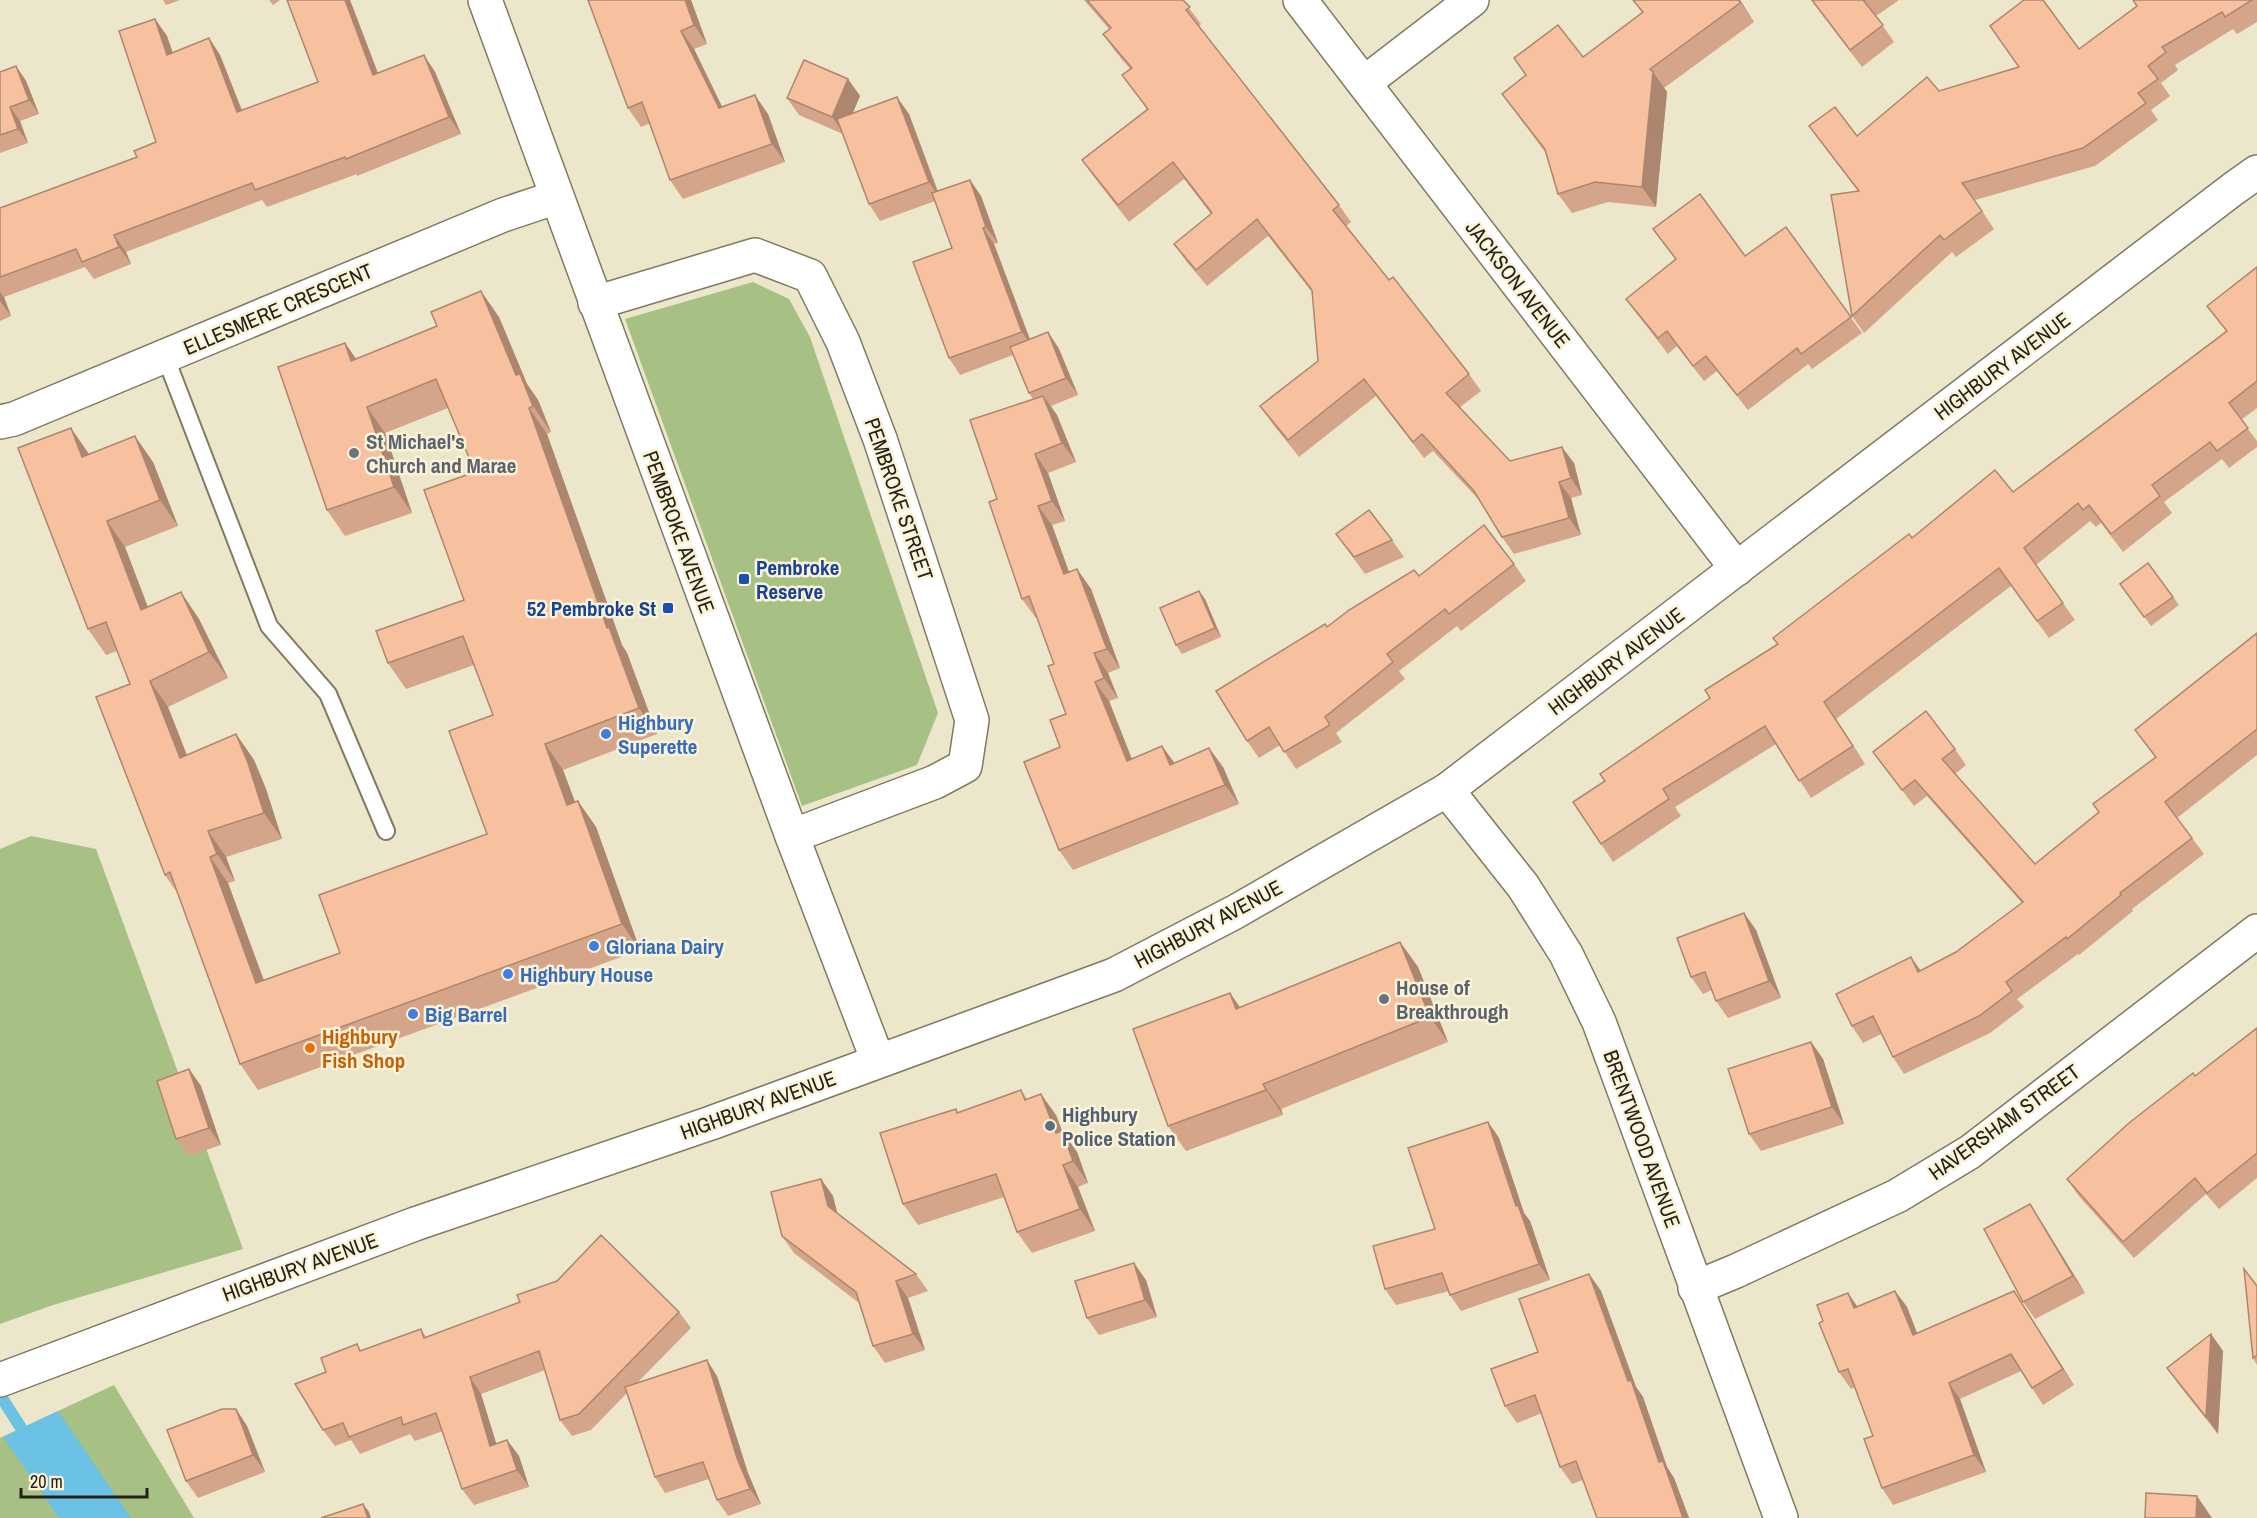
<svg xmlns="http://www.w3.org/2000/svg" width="2257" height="1518" font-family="'Archivo Narrow',sans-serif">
	<rect width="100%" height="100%" fill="#ece6cb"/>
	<g fill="#a7c184">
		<polygon points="753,282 789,299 810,337 938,713 917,765 802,806 625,319"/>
		<polygon points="31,836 96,849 243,1249 53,1305 0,1324 0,849"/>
		<polygon points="114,1385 194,1518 0,1518 0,1438"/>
	</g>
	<polygon fill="#6cc2e4" points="58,1411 131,1518 59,1518 3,1437"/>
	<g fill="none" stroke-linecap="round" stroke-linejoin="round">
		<polyline stroke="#6cc2e4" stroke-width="12" points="0,1395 30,1442"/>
		<g stroke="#817a62" stroke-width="20">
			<polyline id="lane" points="165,356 269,626 328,694 386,831"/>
		</g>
		<g stroke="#817a62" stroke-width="36">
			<g id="street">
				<polyline points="1300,0 1737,569"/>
				<polyline points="1364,83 1472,0"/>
				<polyline points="595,303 755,255 810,276 843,342 880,439 972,720 965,766 935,782 792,836"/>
				<polyline points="0,422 14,419 503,215 557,197"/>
				<polyline points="1695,1288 1736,1271 1897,1196 1970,1152 2257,931"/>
			</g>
		</g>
		<g stroke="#817a62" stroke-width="36">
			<g id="secondary">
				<polyline points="485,0 792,836 878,1061"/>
				<polyline points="1447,790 1523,886 1566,954 1599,1022 1781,1518"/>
				<polyline points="0,1380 415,1224 711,1123 1114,975 1235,912 1447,790 2233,189 2257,172"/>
			</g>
		</g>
		<use href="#lane" stroke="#fff" stroke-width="16"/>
		<use href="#street" stroke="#fff" stroke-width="33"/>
		<use href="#secondary" stroke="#fff" stroke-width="33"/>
	</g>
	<g fill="#d4a589">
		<polygon points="163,0 180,0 166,5"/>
		<polygon points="269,0 280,0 273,5"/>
		<polygon points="287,0 350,0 378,73 424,55 435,72 461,134 357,176 357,174 267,207 262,200 126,252 131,264 94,279 85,267 4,297 11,316 0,321 0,208 137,157 156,142 155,19 167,36 173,53 209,38 220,55 242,110 318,82"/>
		<polygon points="691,0 707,44 694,49 722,107 768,114 785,162 683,199 670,180 650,123 641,127 628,108"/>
		<polygon points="1084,0 1183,0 1201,24 1199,26 1339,205 1351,222 1346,226 1389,280 1469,374 1481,391 1459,408 1510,461 1574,463 1582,495 1571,498 1581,535 1514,554 1502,537 1481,502 1433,451 1424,458 1376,396 1299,457 1272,423 1260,406 1318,361 1312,292 1268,236 1207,286 1186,261 1174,244 1211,214 1184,179 1129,222 1094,177 1082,160 1147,109 1122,75 1130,69 1115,51 1103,34 1109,29"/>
		<polygon points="1633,0 1740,0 1754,22 1664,88 1667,92 1656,207 1608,202 1572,213 1558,194 1545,152 1516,113 1502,94 1526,75 1514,58 1583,57 1642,13"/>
		<polygon points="1811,0 1899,0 1876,16 1894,42 1862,67"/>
		<polygon points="2133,0 2257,0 2257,22 2237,34 2233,29 2175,65 2178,70 2161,83 2170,96 2151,110 2158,120 2095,166 1975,200 1994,229 1956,257 1952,252 1864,333 1852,316 1858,191 1809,126 1857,136 1939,91 2079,49 2137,6"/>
		<polygon points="16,66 26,81 39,114 20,121 28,143 0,153 0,72"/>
		<polygon points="848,79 860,96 852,114 909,114 938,191 970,180 981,196 998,243 994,244 1030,339 1048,332 1059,349 1078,395 1051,406 1057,415 1076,462 1048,473 1065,521 1052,525 1069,572 1077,569 1091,589 1120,668 1108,673 1118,698 1109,701 1132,759 1162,746 1174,763 1223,767 1239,804 1073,870 1059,850 1060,747 1066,714 1054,664 1037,618 1036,618 1022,599 997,499 1033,399 1029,393 1013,355 960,375 949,358 952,248 935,201 880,221 869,204 843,134 799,115 787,98"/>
		<polygon points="1786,227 1862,333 1812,369 1808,364 1748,410 1717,371 1704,381 1677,346 1668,354 1637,314 1626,299 1676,260 1653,229 1745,256"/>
		<polygon points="2257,267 2257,408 2241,420 2257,441 2257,447 2229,468 2222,459 2164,502 2172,513 2123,552 2101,523 2096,527 2090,521 2036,565 2075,620 2049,638 2011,586 1836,719 1865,764 1811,798 1776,744 1675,807 1681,816 1613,862 1601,844 1605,781 1912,538 2013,492 2226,331 2207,306"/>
		<polygon points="499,317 527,384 538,400 551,432 547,434 622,645 627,653 657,734 563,770 575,802 578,801 596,827 640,950 258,1090 240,1064 178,894 165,875 130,684 117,651 106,655 88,629 89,454 153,462 178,526 125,547 148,607 199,619 228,678 168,707 187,755 236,734 254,760 266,789 282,839 226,857 235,881 228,883 264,980 340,953 487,834 493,715 474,665 406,689 388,663 464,600 475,472 448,408 385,433 412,513 345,536 327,510 345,343 356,359"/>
		<polygon points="1336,534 1392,540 1404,557 1365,574"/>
		<polygon points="2148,563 2179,605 2151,626 2120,584"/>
		<polygon points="1514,564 1526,581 1461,631 1457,626 1399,671 1405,679 1336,733 1342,742 1296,769 1280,745 1259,758 1247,741 1327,627 1419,576"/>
		<polygon points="1205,599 1221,637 1182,654 1176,645"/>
		<polygon points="2257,633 2257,755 2177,818 2204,854 2132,909 2133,911 2079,955 2078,954 2017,999 2024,1007 1990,1033 1904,1074 1893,1057 1881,1034 1863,1043 1852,1026 1921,970 1956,952 2022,903 1927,796 1914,806 1873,752 1955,749 1966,765 1955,774 2035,864 2098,813 2155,757 2135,730"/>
		<polygon points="1744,913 1756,930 1781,998 1728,1018 1716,1001 1712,990 1703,994 1691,977"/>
		<polygon points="1400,942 1418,967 1448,1042 1281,1109 1283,1115 1186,1151 1168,1126 1230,993 1240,1007"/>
		<polygon points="2257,1028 2257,1178 2219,1209 2206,1194 2134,1258 2078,1195 2067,1179 2195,1076"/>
		<polygon points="1811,1042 1823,1059 1844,1124 1761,1151 1749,1134"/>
		<polygon points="189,1069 201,1086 221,1145 188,1156 176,1139"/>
		<polygon points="1021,1090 1027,1099 1056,1115 1062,1131 1077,1152 1088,1183 1078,1187 1095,1231 1032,1253 1017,1232 1004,1197 918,1225 903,1204 956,1109 958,1113"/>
		<polygon points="1488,1122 1499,1138 1524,1213 1530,1221 1550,1280 1461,1311 1450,1295 1449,1291 1396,1305 1385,1289 1435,1229"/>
		<polygon points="821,1179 833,1196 837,1214 916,1274 928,1291 908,1298 925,1350 885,1363 873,1346 859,1303 794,1253 782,1236"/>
		<polygon points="2030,1204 2041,1221 2085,1293 2035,1319 2023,1302"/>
		<polygon points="1589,1274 1601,1291 1636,1387 1643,1397 1667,1467 1674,1478 1689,1518 1597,1518 1583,1480 1572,1484 1560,1467 1542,1413 1517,1423 1505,1406 1538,1352"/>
		<polygon points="1146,1280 1157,1317 1099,1335 1087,1318"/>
		<polygon points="2257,1286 2257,1365 2253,1358"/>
		<polygon points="1895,1291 1907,1307 1917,1333 2014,1291 2074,1385 2043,1405 2021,1371 1960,1399 1986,1472 1893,1505 1882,1488 1873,1436 1855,1387 1851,1389 1839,1372 1823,1321 1848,1293 1857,1307"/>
		<polygon points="679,1312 691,1328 637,1383 717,1376 748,1473 761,1504 728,1516 717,1500 709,1479 665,1493 655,1477 627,1393 591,1430 572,1436 560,1420 545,1370 481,1394 496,1444 507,1440 519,1456 529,1487 474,1505 462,1489 443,1431 415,1441 410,1434 360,1454 351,1440 335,1446 323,1430 326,1372 362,1350 421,1329 426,1337"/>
		<polygon points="2211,1334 2223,1351 2218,1434 2179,1385 2167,1368"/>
		<polygon points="236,1409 247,1426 265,1472 198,1498 186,1481"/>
	</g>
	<g fill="#ad866f">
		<polygon points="345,0 350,0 385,92 373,75"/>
		<polygon points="685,0 691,0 707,44 694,25"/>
		<polygon points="1739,0 1740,0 1754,22"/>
		<polygon points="155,19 167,36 179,72 167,55"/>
		<polygon points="681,31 694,49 732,127 719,108"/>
		<polygon points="209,38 220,55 249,129 237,112"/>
		<polygon points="424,55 435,72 461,134 449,117"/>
		<polygon points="16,66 26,81 39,114 29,100"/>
		<polygon points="1653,72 1667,92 1656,207 1642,187"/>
		<polygon points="848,79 860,96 844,134 832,117"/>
		<polygon points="755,95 768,114 785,162 772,144"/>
		<polygon points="897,97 909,114 940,199 929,182"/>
		<polygon points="10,107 20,121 28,143 18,129"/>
		<polygon points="970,180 981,196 998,243 986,227"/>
		<polygon points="983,228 994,244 1033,348 1022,332"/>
		<polygon points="114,235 126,252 131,264 119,247"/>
		<polygon points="481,291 499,317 527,384 538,400 551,432 533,406 516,375"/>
		<polygon points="0,292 4,297 11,316 0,301"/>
		<polygon points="1048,332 1059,349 1078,395 1066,378"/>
		<polygon points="345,343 363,369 351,361"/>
		<polygon points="1043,396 1057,415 1076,462 1062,443"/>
		<polygon points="367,407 385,433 412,513 394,487"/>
		<polygon points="529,408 547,434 622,645 627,653 657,734 639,708 607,628"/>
		<polygon points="71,428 89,454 82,457"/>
		<polygon points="135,436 153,462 178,526 160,500"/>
		<polygon points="1562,447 1574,463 1582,495 1571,478"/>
		<polygon points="1035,454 1048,473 1065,521 1052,501"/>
		<polygon points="1559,482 1571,498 1581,535 1569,518"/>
		<polygon points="1038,506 1052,525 1077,594 1064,574"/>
		<polygon points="107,521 125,547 159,637 141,610"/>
		<polygon points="1077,569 1091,589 1120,668 1107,649"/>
		<polygon points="1199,591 1205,599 1221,637 1215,628"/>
		<polygon points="181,592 199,619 228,678 209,652"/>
		<polygon points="1094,653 1108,673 1118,698 1104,678"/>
		<polygon points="150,681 168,707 198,784 180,758"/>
		<polygon points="1095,682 1109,701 1140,780 1127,761"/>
		<polygon points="1824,702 1836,719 1865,764 1853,746"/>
		<polygon points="236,734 254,760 266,789 282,839 264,813"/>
		<polygon points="545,744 563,770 586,831 567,805"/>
		<polygon points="1162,746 1176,765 1170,765"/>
		<polygon points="1209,748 1223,767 1239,804 1225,785"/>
		<polygon points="578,801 596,827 640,950 622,924"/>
		<polygon points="208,831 226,857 235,881 217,854"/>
		<polygon points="210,857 228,883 274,1009 256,983"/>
		<polygon points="1744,913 1756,930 1781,998 1769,981"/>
		<polygon points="1400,942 1418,967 1448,1042 1430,1017"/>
		<polygon points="1911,957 1923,974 1918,972"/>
		<polygon points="1230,993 1247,1018 1236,1009"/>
		<polygon points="1811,1042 1823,1059 1844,1124 1832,1107"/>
		<polygon points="189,1069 201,1086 221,1145 209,1128"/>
		<polygon points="1263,1084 1281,1109 1283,1115 1266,1090"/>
		<polygon points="1041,1094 1056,1115 1071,1154 1056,1133"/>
		<polygon points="1488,1122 1499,1138 1524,1213 1530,1221 1550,1280 1539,1264 1516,1206"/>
		<polygon points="1062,1131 1077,1152 1088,1183 1073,1161"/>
		<polygon points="1063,1165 1078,1187 1095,1231 1080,1209"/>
		<polygon points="821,1179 833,1196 840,1223 828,1206"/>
		<polygon points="2030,1204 2041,1221 2085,1293 2073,1276"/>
		<polygon points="1134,1263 1146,1280 1157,1317 1145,1300"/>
		<polygon points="1589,1274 1601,1291 1636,1387 1643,1397 1667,1467 1674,1478 1689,1518 1683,1518 1659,1462 1628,1381"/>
		<polygon points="896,1281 908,1298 925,1350 913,1334"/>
		<polygon points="1895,1291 1907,1307 1924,1351 1913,1335"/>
		<polygon points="2014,1291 2025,1308 2074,1385 2063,1369"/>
		<polygon points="1848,1293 1859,1309 1854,1308"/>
		<polygon points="2211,1334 2223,1351 2218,1434 2206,1417"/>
		<polygon points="707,1360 717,1376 748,1473 761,1504 750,1489 737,1458"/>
		<polygon points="470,1377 481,1394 502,1462 490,1446"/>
		<polygon points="1949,1383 1960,1399 1986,1472 1974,1455"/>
		<polygon points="236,1409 247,1426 265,1472 253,1455"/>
		<polygon points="507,1440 519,1456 529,1487 517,1470"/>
		<polygon points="2197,1496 2212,1518 2196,1518"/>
		<polygon points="363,1504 369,1512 371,1518 368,1518"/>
	</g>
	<g fill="#f7c09f" stroke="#ad866f" stroke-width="1.5">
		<polygon points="287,0 345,0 373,75 424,55 449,117 346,159 345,157 255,190 252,183 114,235 119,247 82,262 76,249 0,277 0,208 137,157 134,151 156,142 119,31 155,19 167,55 209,38 237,112 318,82"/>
		<polygon points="588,0 685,0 694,25 681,31 719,108 755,95 772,144 670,180 642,102 628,108"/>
		<polygon points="1087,0 1183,0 1190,7 1186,10 1339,205 1333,210 1389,280 1393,277 1469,374 1446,393 1510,461 1562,447 1571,478 1559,482 1569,518 1502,537 1474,491 1422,434 1413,442 1364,379 1288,440 1260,406 1318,361 1312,290 1257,219 1196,270 1174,244 1212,213 1173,162 1118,205 1082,160 1148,109 1122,75 1132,68 1103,34 1111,28"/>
		<polygon points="1633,0 1739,0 1740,3 1650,69 1653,72 1642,187 1595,182 1558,194 1545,149 1502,94 1526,75 1514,58 1558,25 1583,57 1643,12"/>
		<polygon points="1812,0 1865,0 1864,1 1883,25 1850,50"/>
		<polygon points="2024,0 2043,0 2079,49 2137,6 2133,0 2252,0 2225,17 2222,12 2162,47 2166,52 2148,66 2158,79 2138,93 2146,103 2083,148 1962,183 1982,211 1944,240 1940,235 1852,316 1831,195 1859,191 1809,126 1835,107 1857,136 1927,77 1939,91 2019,67 1990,26"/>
		<polygon points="804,60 848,79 832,117 787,98"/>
		<polygon points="16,66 29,100 10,107 18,129 0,135 0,72"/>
		<polygon points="897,97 929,182 869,204 837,119"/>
		<polygon points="970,180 986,227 983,228 1022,332 949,358 913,262 952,248 932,193"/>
		<polygon points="1700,194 1745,256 1786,227 1851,317 1801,354 1797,348 1737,395 1706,356 1693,366 1667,331 1658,338 1626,299 1676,259 1653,229"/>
		<polygon points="2257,267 2257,381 2229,403 2248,428 2217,451 2210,442 2152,485 2160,496 2111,534 2089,505 2083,510 2078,503 2024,548 2063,603 2037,621 1999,568 1824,702 1853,746 1799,781 1765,726 1663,789 1669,799 1601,844 1573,802 1605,781 1600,774 1710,698 1705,690 1778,644 1773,638 1909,534 1912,538 1995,470 2013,492 2227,331 2207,306"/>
		<polygon points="481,291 516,375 520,374 533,406 529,408 607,628 609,627 639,708 545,744 567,805 578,801 622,924 240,1064 170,872 165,875 96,697 130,684 106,622 88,629 18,448 71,428 82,457 135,436 160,500 107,521 141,610 181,592 209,652 150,681 180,758 236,734 248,763 264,813 208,831 217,854 210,857 256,983 340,953 319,895 487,834 449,731 493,715 463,636 388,663 376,631 464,600 424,490 475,472 436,379 367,407 394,487 327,510 278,367 345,343 351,361 437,326 431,312"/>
		<polygon points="1048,332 1066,378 1029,393 1010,347"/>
		<polygon points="1043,396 1062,443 1035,454 1052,501 1038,506 1064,574 1077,569 1107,649 1094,653 1104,678 1095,682 1127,761 1162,746 1170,765 1209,748 1225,785 1059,850 1024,762 1060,747 1050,720 1066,714 1048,666 1054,664 1029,596 1022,599 989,502 997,499 970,420"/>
		<polygon points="1369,510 1392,540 1354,557 1336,534"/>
		<polygon points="1484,525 1514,564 1449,614 1445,609 1387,654 1393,662 1325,717 1330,725 1284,752 1269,727 1247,741 1216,691 1325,624 1327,627 1349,610 1414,570 1419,576"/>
		<polygon points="2148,563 2173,597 2144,617 2120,584"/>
		<polygon points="1199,591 1215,628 1176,645 1160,608"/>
		<polygon points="2257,633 2257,729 2165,802 2192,838 2120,893 2121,895 2067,939 2066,937 2006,982 2012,991 1979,1016 1893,1057 1873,1016 1852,1026 1836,994 1911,957 1918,972 1956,952 2023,902 1915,780 1902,790 1873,752 1926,711 1955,749 1942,759 2035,864 2099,812 2093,804 2156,757 2135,730"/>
		<polygon points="1744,913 1769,981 1716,1001 1705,972 1691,977 1677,938"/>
		<polygon points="1400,942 1430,1017 1263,1084 1266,1090 1168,1126 1133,1029 1230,993 1236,1009"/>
		<polygon points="2257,1028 2257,1153 2207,1193 2195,1178 2123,1242 2067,1179 2129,1123 2193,1073 2195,1076"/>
		<polygon points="1811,1042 1832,1107 1749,1134 1728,1069"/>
		<polygon points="189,1069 209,1128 176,1139 157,1081"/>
		<polygon points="1021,1090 1025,1100 1041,1094 1056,1133 1062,1131 1073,1161 1063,1165 1080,1209 1017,1232 996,1174 903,1204 880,1133 956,1109 957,1113"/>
		<polygon points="1488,1122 1516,1206 1518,1205 1539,1264 1450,1295 1442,1273 1385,1289 1373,1246 1435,1229 1408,1148"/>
		<polygon points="821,1179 828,1206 916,1274 896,1281 913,1334 873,1346 856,1292 782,1236 771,1192"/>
		<polygon points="2030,1204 2073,1276 2023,1302 1984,1229"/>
		<polygon points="601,1235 679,1312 579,1414 560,1420 539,1351 470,1377 490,1446 507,1440 517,1470 462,1489 436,1413 403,1425 401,1417 349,1437 343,1423 323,1430 295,1384 326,1372 321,1358 357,1344 360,1351 421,1329 424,1338 520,1302 517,1295 557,1281"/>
		<polygon points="1134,1263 1145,1300 1087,1318 1075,1281"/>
		<polygon points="2244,1269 2257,1286 2257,1355 2253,1358"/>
		<polygon points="1589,1274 1628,1381 1631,1380 1659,1462 1663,1461 1683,1518 1597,1518 1576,1461 1560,1467 1535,1395 1505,1406 1491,1369 1538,1352 1519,1299"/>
		<polygon points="1895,1291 1913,1335 2014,1291 2063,1369 2032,1388 2011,1354 1949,1383 1974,1455 1882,1488 1864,1439 1873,1436 1848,1369 1839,1372 1819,1323 1823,1321 1817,1305 1848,1293 1854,1308"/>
		<polygon points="2211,1334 2206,1417 2167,1368"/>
		<polygon points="707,1360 737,1458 750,1489 717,1500 703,1462 655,1477 625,1387"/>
		<polygon points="222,1409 236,1409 253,1455 186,1481 167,1430"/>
		<polygon points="2146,1493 2197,1496 2196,1518 2145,1518"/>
		<polygon points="363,1504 368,1518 321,1518"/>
	</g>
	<g fill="#6b7280" stroke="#faf3d8" stroke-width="2">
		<circle cx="354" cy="453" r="6"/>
		<circle cx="1384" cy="999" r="6"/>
	</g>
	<g fill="#1a4fb4" stroke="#faf3d8" stroke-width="2">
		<rect x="738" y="573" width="12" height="12" rx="3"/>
		<rect x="662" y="602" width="12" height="12" rx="3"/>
	</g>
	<g fill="#3f7fe0" stroke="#faf3d8" stroke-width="2">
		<circle cx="606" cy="734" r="6"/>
		<circle cx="594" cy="946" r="6"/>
		<circle cx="508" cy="974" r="6"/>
		<circle cx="413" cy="1014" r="6"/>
	</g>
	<circle fill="#e8710a" stroke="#faf3d8" stroke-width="2" cx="310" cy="1048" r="6"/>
	<circle fill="#5c6f8a" stroke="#faf3d8" stroke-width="2" cx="1050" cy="1126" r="6"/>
	<g text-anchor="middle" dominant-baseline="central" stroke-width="5" stroke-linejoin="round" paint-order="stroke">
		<g font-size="21" fill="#242218" stroke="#faf3d8">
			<text transform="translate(1518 284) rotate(52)">JACKSON AVENUE</text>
			<text transform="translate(278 309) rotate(-23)">ELLESMERE CRESCENT</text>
			<text transform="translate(2002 366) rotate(-37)">HIGHBURY AVENUE</text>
			<text transform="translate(899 499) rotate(71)">PEMBROKE STREET</text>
			<text transform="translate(679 532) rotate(70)">PEMBROKE AVENUE</text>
			<text transform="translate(1616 661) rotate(-37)">HIGHBURY AVENUE</text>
			<text transform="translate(1208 924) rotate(-28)">HIGHBURY AVENUE</text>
			<text transform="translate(758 1105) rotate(-20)">HIGHBURY AVENUE</text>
			<text transform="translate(2004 1122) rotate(-36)">HAVERSHAM STREET</text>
			<text transform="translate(1642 1139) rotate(70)">BRENTWOOD AVENUE</text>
			<text transform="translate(300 1267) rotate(-20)">HIGHBURY AVENUE</text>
		</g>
		<g font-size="21" font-weight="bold" fill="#5b616d" stroke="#faf3d8" text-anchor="start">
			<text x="366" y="441">St Michael's<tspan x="366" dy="24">Church and Marae</tspan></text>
			<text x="1396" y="987">House of<tspan x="1396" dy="24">Breakthrough</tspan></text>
		</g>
		<g font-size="21" font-weight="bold" fill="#164399" stroke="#faf3d8" text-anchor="start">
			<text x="756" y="567">Pembroke<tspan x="756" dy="24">Reserve</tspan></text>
			<text x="656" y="608" text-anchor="end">52 Pembroke St</text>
		</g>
		<g font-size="21" font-weight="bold" fill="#366cbe" stroke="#faf3d8" text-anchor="start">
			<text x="618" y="722">Highbury<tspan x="618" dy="24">Superette</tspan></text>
			<text x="606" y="946">Gloriana Dairy</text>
			<text x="520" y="974">Highbury House</text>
			<text x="425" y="1014">Big Barrel</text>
		</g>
		<g font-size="21" font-weight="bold" fill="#c56008" stroke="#faf3d8" text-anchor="start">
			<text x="322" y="1036">Highbury<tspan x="322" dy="24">Fish Shop</tspan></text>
		</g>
		<g font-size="21" font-weight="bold" fill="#4e5e75" stroke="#faf3d8" text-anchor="start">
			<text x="1062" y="1114">Highbury<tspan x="1062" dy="24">Police Station</tspan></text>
		</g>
	</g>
	<path d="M21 1488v9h126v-9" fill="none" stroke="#242218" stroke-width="3"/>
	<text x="30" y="1488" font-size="18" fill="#242218" stroke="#faf3d8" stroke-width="4.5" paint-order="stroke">20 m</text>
</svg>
